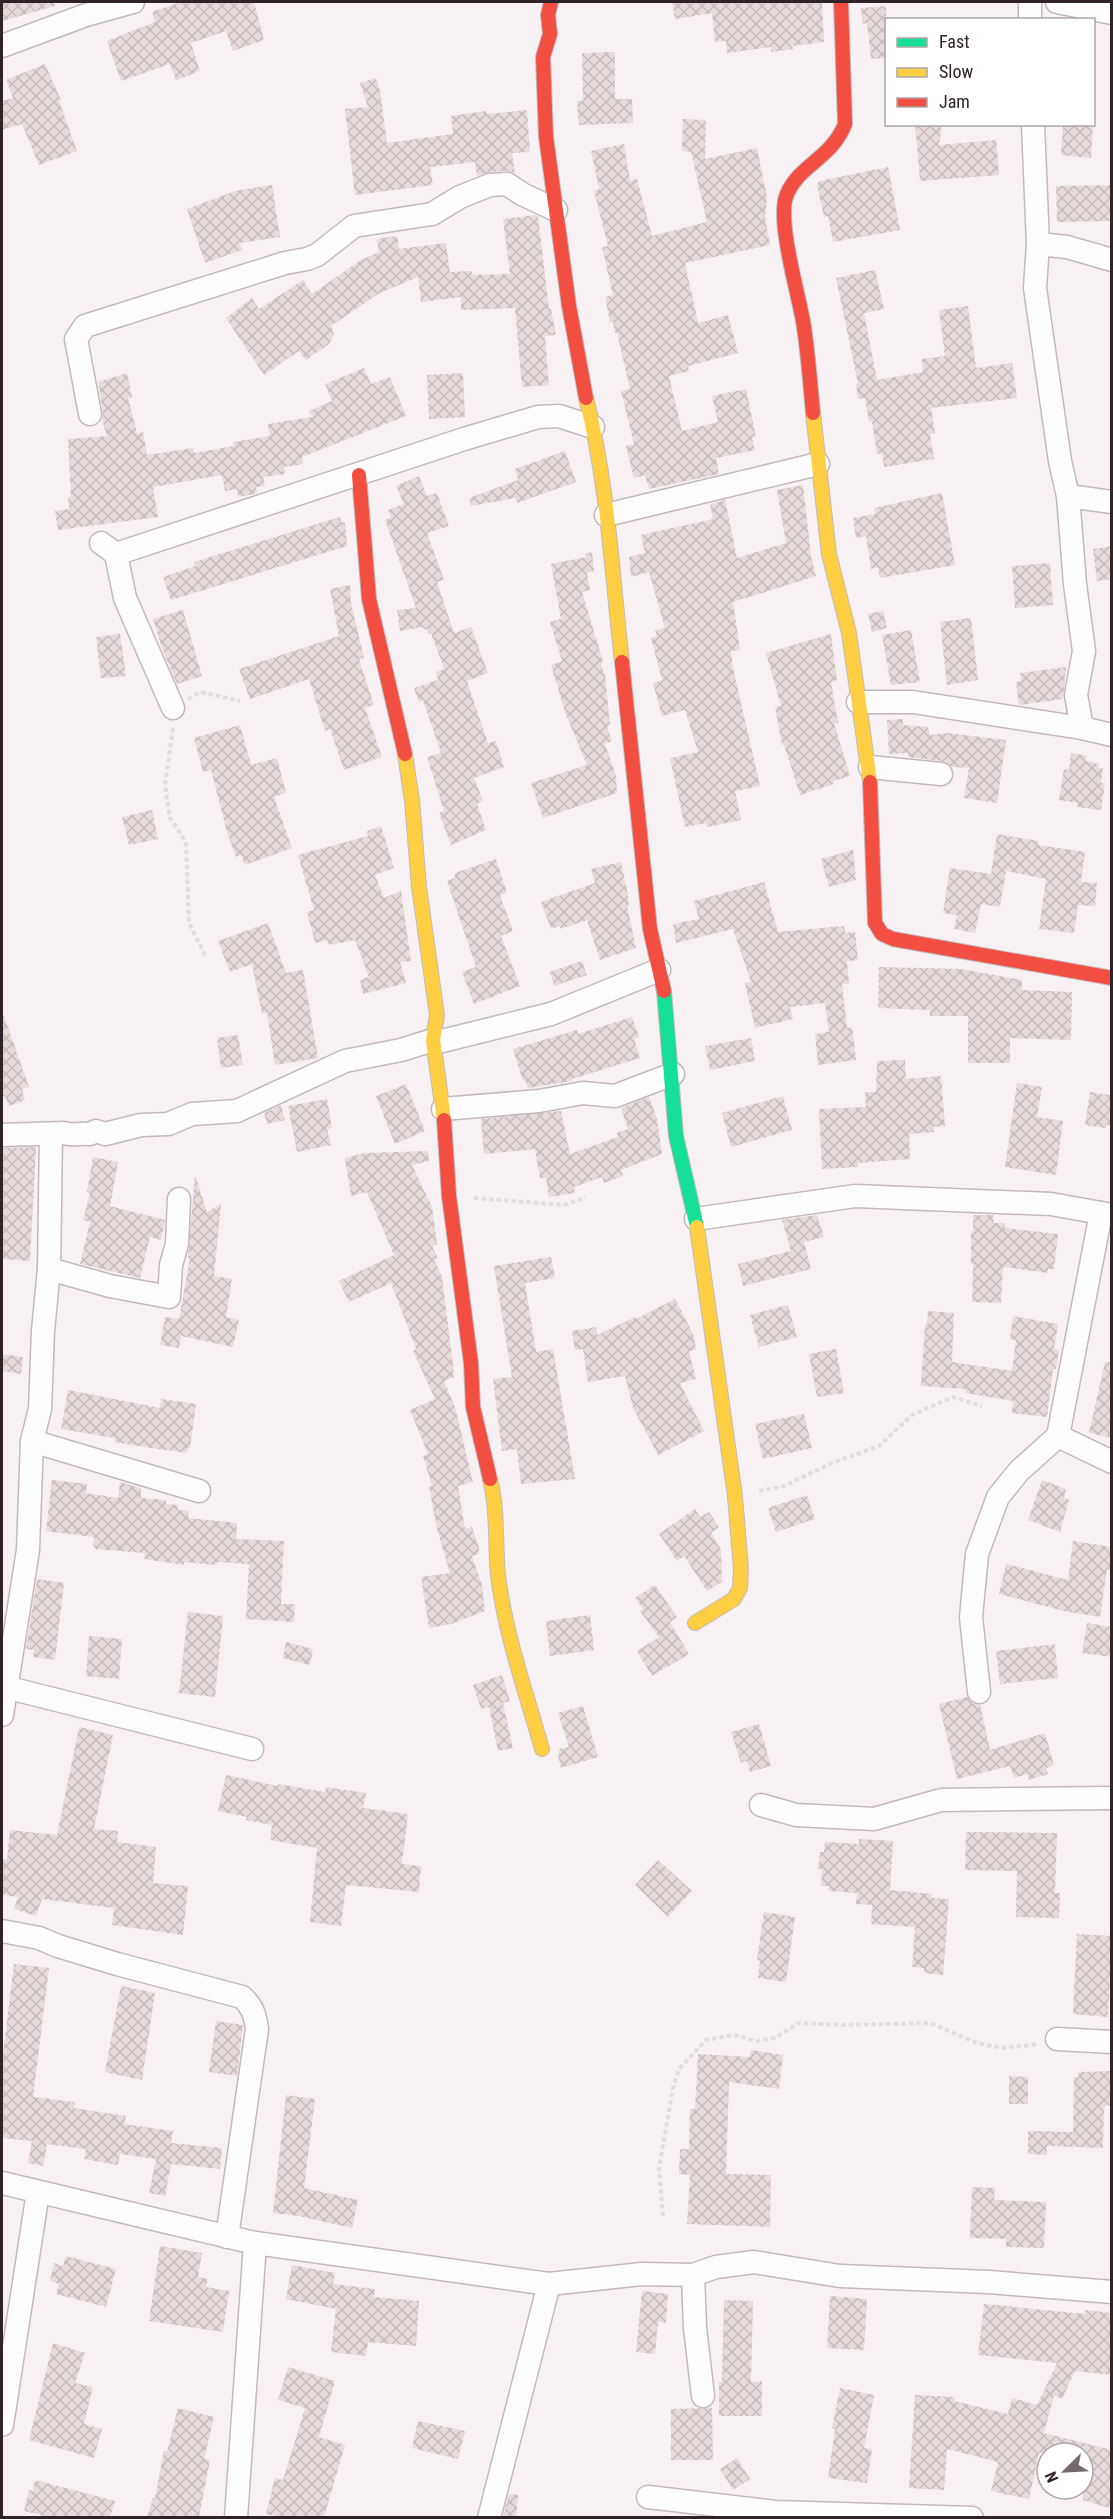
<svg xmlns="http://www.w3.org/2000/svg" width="1113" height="2519" font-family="'Roboto Condensed',sans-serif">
	<defs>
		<pattern id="building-cross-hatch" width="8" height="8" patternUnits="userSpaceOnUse" patternTransform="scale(1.5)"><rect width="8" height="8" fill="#e7dada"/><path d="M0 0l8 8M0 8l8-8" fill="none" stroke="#c6bbbb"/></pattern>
	</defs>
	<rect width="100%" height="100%" fill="#f8f1f3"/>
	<g fill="url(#building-cross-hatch)">
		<polygon points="2,2 54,2 55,6 2,21"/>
		<polygon points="181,2 254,2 264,40 233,51 226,31 191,43 200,71 176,80 170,64 121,81 107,41 155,22 152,12"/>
		<polygon points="672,2 822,2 824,42 792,46 793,49 771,52 771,47 727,53 726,41 715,42 712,13 675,19"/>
		<polygon points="886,6 886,58 871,59 867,23 863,24 861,8"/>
		<polygon points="615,52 615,99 632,99 633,123 579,125 577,101 583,101 582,53"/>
		<polygon points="45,64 61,100 59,101 77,151 39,165 22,124 2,130 2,101 13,98 6,80"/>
		<polygon points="376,78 380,91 387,143 453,134 451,116 486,111 487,114 527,110 530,152 512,153 515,173 506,171 489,172 477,176 475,162 430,167 433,185 355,195 345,109 368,107 360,83"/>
		<polygon points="683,119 706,120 705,159 757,148 767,197 765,218 770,245 685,263 698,323 728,315 738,353 688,366 689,371 669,376 682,431 718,422 712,396 746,389 756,437 752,438 755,450 716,458 719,474 649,489 645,475 634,478 626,446 634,444 621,391 630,389 617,333 615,333 613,322 610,322 605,297 613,295 602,247 608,246 594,191 599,189 591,151 624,144 630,181 637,179 652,236 707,222 691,152 682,151"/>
		<polygon points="915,124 942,124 939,145 996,140 999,175 920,181"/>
		<polygon points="1063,124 1093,124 1091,158 1061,155"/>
		<polygon points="888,167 900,230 833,242 828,216 824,217 817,184 820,181"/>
		<polygon points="272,185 280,237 240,243 242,250 205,263 187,209 235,191"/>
		<polygon points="1110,185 1111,221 1057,222 1056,186"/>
		<polygon points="535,215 538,216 549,309 551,309 556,335 545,336 549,385 522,387 515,308 461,310 461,297 421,302 418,277 378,294 331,326 334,335 329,344 306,360 299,351 264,375 226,318 252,298 259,309 303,280 312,294 361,260 379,252 377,239 397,236 399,249 446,243 450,272 472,271 472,275 510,274 503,219"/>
		<polygon points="875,270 884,309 864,313 877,380 923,372 922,359 945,356 939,310 968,306 976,368 1012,363 1017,398 931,408 935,433 930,434 934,459 884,467 882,453 877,454 872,421 869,422 865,398 858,399 856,384 858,383 836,278"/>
		<polygon points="364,368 371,384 390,377 406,416 302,457 303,464 284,467 285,474 263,477 265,486 256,487 257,493 255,494 238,497 237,489 225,491 222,475 153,487 158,517 58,530 55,511 69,509 68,497 71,497 68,439 107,436 102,420 103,412 98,382 127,373 132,397 128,398 137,433 143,432 147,455 193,448 194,453 234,446 233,442 270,436 268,424 312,417 309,411 332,401 325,384"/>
		<polygon points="463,373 465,417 429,419 427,375"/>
		<polygon points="565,451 576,482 517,503 515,498 471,506 469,498 518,480 515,469"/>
		<polygon points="419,476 427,496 436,493 438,496 449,526 427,533 444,580 437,582 454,633 471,627 488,673 467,681 488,743 496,741 504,767 474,778 483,800 477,804 486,830 451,845 439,813 444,811 427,757 441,753 423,700 419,702 414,688 438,680 436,672 444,669 431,633 429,634 427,629 424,630 423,627 400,631 397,610 416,608 385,520 391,518 388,510 404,504 396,486"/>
		<polygon points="803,485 811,556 816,576 733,602 740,650 731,651 733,668 760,786 735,791 741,820 707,827 706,823 685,827 670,758 698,752 685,710 662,716 653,683 662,680 651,638 657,636 655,630 665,628 649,572 631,577 629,557 645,553 641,535 713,519 710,504 725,500 737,558 786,543 777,490"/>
		<polygon points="942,493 955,565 880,578 878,567 871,569 866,536 856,538 853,518 875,514 874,508"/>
		<polygon points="340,517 341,522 345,523 347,546 171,600 163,577 195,566 194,562"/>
		<polygon points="1112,546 1112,579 1097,581 1093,549"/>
		<polygon points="592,552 594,571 587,573 590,590 582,592 603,661 601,664 605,675 610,725 607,726 612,741 605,744 616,776 617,793 543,818 531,783 587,765 566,715 551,665 562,661 550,622 561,619 551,564 586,557 585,554"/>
		<polygon points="1050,563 1053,605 1015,608 1012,566"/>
		<polygon points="350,585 351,603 364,658 359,659 374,705 365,708 382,757 344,770 330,729 325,731 309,679 250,699 239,669 339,636 330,589"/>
		<polygon points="183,610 202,676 177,684 162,648 153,619"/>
		<polygon points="883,611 887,628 872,632 868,614"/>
		<polygon points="971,618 978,680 947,685 940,622"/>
		<polygon points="911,630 920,682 891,685 882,635"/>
		<polygon points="120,634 126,676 101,678 96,637"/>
		<polygon points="831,634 837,680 831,682 838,723 834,723 850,776 833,781 834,784 800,795 784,745 782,745 775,707 781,706 766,653"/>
		<polygon points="1066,667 1063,699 1019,705 1016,682 1021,681 1020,673"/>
		<polygon points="903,719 903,725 928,727 930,735 947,733 1006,740 997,803 964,798 969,768 952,767 942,761 908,757 908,753 889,754 887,720"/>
		<polygon points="240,725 251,765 277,758 286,793 274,797 292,848 245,865 241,855 236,857 227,832 211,770 203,772 194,738"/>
		<polygon points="1071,753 1087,756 1086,761 1099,764 1098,768 1103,768 1101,783 1105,783 1101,810 1077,807 1078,803 1059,800 1064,769 1069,770"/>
		<polygon points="152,810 158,839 129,845 122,817"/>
		<polygon points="381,826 394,868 375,875 384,898 401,891 411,961 400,962 406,983 363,994 360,980 369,977 355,940 329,945 327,940 315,943 307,912 314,910 298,855 368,836 367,831"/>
		<polygon points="997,834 1039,841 1038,845 1085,852 1081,882 1097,883 1095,906 1078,905 1074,933 1039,929 1046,879 1006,871 1000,907 981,904 975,933 954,929 957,915 943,913 950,868 991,874"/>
		<polygon points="853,850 856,880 829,887 821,859"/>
		<polygon points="496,859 507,893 500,895 513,931 501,936 520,986 474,1004 462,972 476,967 447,881 455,878 455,873"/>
		<polygon points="621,862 628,895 629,905 627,906 636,948 600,960 587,920 561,929 559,926 551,929 541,902 595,883 591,869"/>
		<polygon points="764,882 778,932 844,926 845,933 855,932 858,960 847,961 849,984 842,984 847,1028 852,1027 856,1060 818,1065 815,1034 829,1032 825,1003 790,1007 793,1019 755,1028 745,983 751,982 733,929 676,943 673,924 699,919 694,901"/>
		<polygon points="268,923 286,973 303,970 318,1058 275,1065 267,1013 262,1014 252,964 230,972 218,941"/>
		<polygon points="582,961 587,975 554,986 550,972"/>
		<polygon points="879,967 961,969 1022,980 1022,990 1072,992 1071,1040 1010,1038 1010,1063 968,1063 968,1016 930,1016 930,1010 878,1008"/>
		<polygon points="2,1016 4,1016 29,1087 22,1089 25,1100 9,1106 5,1096 2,1097"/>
		<polygon points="632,1017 639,1037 634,1039 640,1058 572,1079 572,1081 528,1088 525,1080 523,1081 513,1049 577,1030 578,1034"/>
		<polygon points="238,1035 243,1065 221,1068 217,1038"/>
		<polygon points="751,1038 755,1061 710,1070 705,1046"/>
		<polygon points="905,1060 906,1079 941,1076 945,1126 933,1127 934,1132 909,1134 910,1159 858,1163 858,1167 822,1169 819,1109 866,1107 865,1092 876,1092 877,1061"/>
		<polygon points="1017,1083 1042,1087 1037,1117 1063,1121 1056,1175 1005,1167"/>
		<polygon points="406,1084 425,1131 395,1144 376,1096"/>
		<polygon points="1090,1092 1110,1095 1112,1126 1106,1125 1105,1128 1085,1125"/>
		<polygon points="783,1096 792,1130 731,1147 722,1113"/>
		<polygon points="649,1097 657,1119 662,1154 621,1170 623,1176 604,1183 602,1177 574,1187 575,1193 549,1197 546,1178 540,1178 535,1149 484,1154 481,1119 561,1111 570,1154 618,1137 617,1133 628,1129 621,1108"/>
		<polygon points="327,1099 332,1128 327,1129 331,1145 297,1152 288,1106"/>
		<polygon points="281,1105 285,1120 267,1124 264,1113"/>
		<polygon points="36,1147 30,1261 2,1259 2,1148"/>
		<polygon points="428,1151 429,1161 412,1165 432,1207 437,1244 432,1246 438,1258 434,1260 442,1277 453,1365 454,1377 444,1381 455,1407 473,1482 458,1486 465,1529 472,1527 479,1548 479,1554 472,1556 482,1585 485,1611 451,1624 429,1628 421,1577 450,1573 437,1529 429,1487 432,1486 423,1456 428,1454 410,1410 435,1399 413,1351 416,1349 391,1283 349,1302 339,1281 394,1255 367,1192 351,1196 345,1158 365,1153"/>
		<polygon points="93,1157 118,1162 110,1206 165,1220 161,1240 150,1237 140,1278 80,1264 90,1222 83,1220 90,1193 87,1192"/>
		<polygon points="195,1175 207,1212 221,1204 214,1276 232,1279 226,1317 239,1320 233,1347 181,1336 179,1348 160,1345 165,1317 179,1319 190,1258 188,1258"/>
		<polygon points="817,1215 824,1237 804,1242 811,1269 743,1286 738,1264 791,1251 782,1220"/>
		<polygon points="973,1215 993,1215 994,1223 1005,1223 1005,1228 1058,1234 1054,1269 1048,1269 1048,1273 1003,1267 1001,1303 972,1302 973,1264 971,1264 971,1233 973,1233"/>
		<polygon points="551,1257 555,1278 525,1283 536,1352 553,1349 575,1479 521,1484 517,1449 502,1451 493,1379 512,1377 494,1266"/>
		<polygon points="675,1299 694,1336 696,1350 689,1351 696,1379 680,1383 704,1431 658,1455 633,1408 625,1376 588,1382 583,1349 575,1350 572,1331 596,1327 597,1335 635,1317 636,1319"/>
		<polygon points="788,1305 797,1337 759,1347 750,1315"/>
		<polygon points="928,1311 954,1313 952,1362 1012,1371 1016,1340 1010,1339 1013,1316 1058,1324 1054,1349 1059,1350 1056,1369 1053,1369 1047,1417 1012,1413 1013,1401 965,1393 966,1389 921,1386 925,1324 927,1325"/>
		<polygon points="836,1349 844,1393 817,1397 809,1354"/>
		<polygon points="2,1354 23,1357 21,1374 2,1371"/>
		<polygon points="1105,1362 1112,1362 1112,1438 1089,1433"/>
		<polygon points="68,1390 160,1408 161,1399 196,1404 190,1448 188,1447 187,1453 138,1446 115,1442 115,1438 61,1429"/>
		<polygon points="804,1414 812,1448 763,1459 755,1424"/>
		<polygon points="52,1480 87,1484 86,1493 118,1498 120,1482 141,1488 141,1498 166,1500 166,1504 178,1505 178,1510 189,1511 188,1518 237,1523 236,1539 284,1541 281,1604 295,1604 294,1622 246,1619 249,1564 217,1562 216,1565 184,1562 184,1565 144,1559 145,1553 96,1549 93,1545 94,1537 46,1531"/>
		<polygon points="1042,1480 1066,1489 1064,1498 1069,1500 1060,1532 1028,1520"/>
		<polygon points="807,1495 815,1519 776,1532 768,1508"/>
		<polygon points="695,1509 700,1517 709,1512 719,1527 711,1533 721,1550 722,1582 707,1591 684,1556 677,1561 659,1534"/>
		<polygon points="1073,1541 1112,1547 1112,1570 1107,1569 1100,1617 1064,1611 999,1594 1006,1564 1068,1580"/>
		<polygon points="37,1579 64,1583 55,1660 33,1657 34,1650 26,1649"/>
		<polygon points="655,1585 677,1617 670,1622 689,1654 652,1676 637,1651 659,1637 640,1611 643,1609 635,1598"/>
		<polygon points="188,1612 223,1616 215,1697 179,1693"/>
		<polygon points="590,1615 594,1650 550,1656 546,1621"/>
		<polygon points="1087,1623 1112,1627 1112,1657 1082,1653"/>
		<polygon points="89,1636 122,1639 119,1679 86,1676"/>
		<polygon points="286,1642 313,1649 310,1665 283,1658"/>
		<polygon points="1055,1644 1058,1678 1000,1684 996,1651"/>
		<polygon points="502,1675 510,1701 503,1703 513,1748 498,1751 489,1707 481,1709 473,1685"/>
		<polygon points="967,1697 973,1704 980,1705 990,1750 1045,1733 1054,1765 1046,1768 1048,1774 1029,1780 1027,1774 1014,1778 1010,1766 957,1779 939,1704"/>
		<polygon points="583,1706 598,1757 561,1768 558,1756 559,1749 569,1747 558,1713"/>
		<polygon points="759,1724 771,1766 750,1772 747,1761 741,1763 731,1732"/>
		<polygon points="79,1727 113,1735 94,1829 118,1831 117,1842 156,1847 153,1883 188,1886 183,1935 112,1925 114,1908 42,1899 36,1916 14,1909 18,1897 2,1895 2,1859 7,1860 10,1830 57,1835"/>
		<polygon points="226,1775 278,1786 278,1784 325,1792 326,1787 366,1793 363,1808 408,1814 402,1864 421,1866 419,1892 346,1885 341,1926 310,1922 317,1848 270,1840 272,1825 246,1820 247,1817 218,1811"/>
		<polygon points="966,1832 1057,1833 1055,1893 1060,1893 1059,1918 1016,1917 1017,1871 965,1870"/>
		<polygon points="859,1839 893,1841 890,1890 932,1894 931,1898 949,1899 943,1975 924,1973 924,1968 912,1967 915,1927 871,1924 872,1905 856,1904 857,1893 828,1891 829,1886 821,1886 822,1869 818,1869 820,1852 824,1852 825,1842 859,1844"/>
		<polygon points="658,1860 692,1891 668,1917 635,1885"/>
		<polygon points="764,1912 795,1917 786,1982 758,1978 760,1961 757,1960"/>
		<polygon points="1077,1934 1112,1936 1108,2017 1073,2014"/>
		<polygon points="14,1964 49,1968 33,2097 75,2102 74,2108 126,2116 124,2124 173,2131 171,2143 222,2148 220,2169 171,2164 165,2196 149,2193 156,2159 120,2154 118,2165 84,2159 86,2149 47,2144 43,2166 28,2163 32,2141 2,2138 2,2062"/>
		<polygon points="121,1986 155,1993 142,2080 105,2072"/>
		<polygon points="216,2021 243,2025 237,2076 209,2072"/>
		<polygon points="751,2050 783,2055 779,2089 729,2082 726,2174 771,2175 770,2227 687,2224 690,2175 679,2174 680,2149 689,2149 690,2109 695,2109 698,2054 750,2057"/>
		<polygon points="1112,2071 1112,2106 1106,2105 1104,2108 1103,2148 1047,2146 1047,2155 1028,2154 1028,2131 1073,2132 1074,2077 1079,2077 1078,2072"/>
		<polygon points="1009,2076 1028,2077 1028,2104 1009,2104"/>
		<polygon points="286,2095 315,2099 304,2188 358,2200 352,2228 299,2216 273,2213"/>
		<polygon points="972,2187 995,2188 994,2200 1046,2202 1044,2248 1006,2247 1006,2239 970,2238"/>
		<polygon points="160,2246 202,2253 198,2277 208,2279 206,2287 229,2291 223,2332 149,2321"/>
		<polygon points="66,2256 116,2269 106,2307 56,2294 59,2284 50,2281 54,2263 63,2266"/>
		<polygon points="292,2265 335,2273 333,2284 375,2289 374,2297 419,2301 416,2346 368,2342 366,2356 331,2352 336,2309 286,2299"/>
		<polygon points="642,2291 668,2294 666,2323 658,2322 655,2354 636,2352"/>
		<polygon points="830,2296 867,2299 864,2350 827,2348"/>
		<polygon points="724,2300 753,2301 751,2382 762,2381 762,2416 719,2416 719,2382 722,2382"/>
		<polygon points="984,2304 1085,2314 1085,2310 1112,2313 1112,2375 1075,2371 1062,2399 1054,2395 1044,2433 1112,2450 1112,2509 1083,2500 1083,2453 1039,2453 1029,2499 991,2491 998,2462 947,2449 944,2490 909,2488 915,2395 955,2397 954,2401 1008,2414 1012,2398 1037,2405 1057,2363 978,2355"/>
		<polygon points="53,2343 85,2353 75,2383 93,2387 84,2424 102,2429 94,2458 29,2440"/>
		<polygon points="288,2367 335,2381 319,2437 345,2445 324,2517 281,2517 266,2514 275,2478 283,2480 305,2408 278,2400"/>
		<polygon points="840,2388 874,2395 864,2448 872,2449 867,2483 828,2478 835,2429 832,2428"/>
		<polygon points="178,2408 214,2417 204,2459 210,2460 199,2517 147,2517 153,2498 155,2498 164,2451 167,2452"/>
		<polygon points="712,2408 713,2460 671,2460 671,2409"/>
		<polygon points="418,2421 465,2431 458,2459 412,2448"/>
		<polygon points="737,2458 750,2479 733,2490 720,2469"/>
		<polygon points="35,2480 115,2501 110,2517 49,2517 24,2511 29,2490 33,2491"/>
		<polygon points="509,2494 518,2495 516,2517 503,2517"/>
	</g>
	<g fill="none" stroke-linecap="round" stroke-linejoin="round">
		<g stroke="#c3b9bc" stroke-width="25">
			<g id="street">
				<polyline points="1057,2 1112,13"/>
				<polyline points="1030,20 1030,2"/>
				<polyline points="2,46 86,15 133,2"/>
				<polyline points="1033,124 1038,244 1035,288 1060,461 1068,496 1075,584 1084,651 1076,695 1082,728"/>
				<polyline points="1038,244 1067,247 1112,260"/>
				<polyline points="90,414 76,339 85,326 285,263 307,259 317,255 354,226 432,214 460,197 490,185 507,184 522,194 556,210"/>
				<polyline points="1068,496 1112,502"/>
				<polyline points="606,515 818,464"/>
				<polyline points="101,543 116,554 125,598 173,708"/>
				<polyline points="116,554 464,439 538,417 559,416 593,427"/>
				<polyline points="858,702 913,702 1082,728 1112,735"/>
				<polyline points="870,767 941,774"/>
				<polyline points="443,1109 539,1101 583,1093 615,1096 673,1074"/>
				<path d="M2,1135l62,-2c8,3 17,0 26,1l6,-3 9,3 36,-9 27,-1 24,-10 45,-3 108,-50 56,-11 32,-10 9,1 109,-27 108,-44"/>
				<polyline points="696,1219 855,1196 1051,1204 1112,1215"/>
				<polyline points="49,1269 110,1286 169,1297 171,1265 177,1244 179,1199"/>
				<polyline points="1058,1436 1112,1462"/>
				<polyline points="32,1441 199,1491"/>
				<polyline points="5,1687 252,1749"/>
				<polyline points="979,1692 971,1617 977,1554 998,1497 1019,1471 1058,1436 1101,1213"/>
				<polyline points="2,1715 28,1550 32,1441 40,1409 43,1331 49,1269 51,1134"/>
				<polyline points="761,1805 796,1815 874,1819 941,1800 1112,1798"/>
				<path d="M2,1931l37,7 19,8 59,18 125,33c11,10 13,18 15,32l-30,208"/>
				<polyline points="1057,2039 1112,2042"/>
				<polyline points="2,2183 255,2243 549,2284 642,2274 693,2275 716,2267 754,2262 840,2276 989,2282 1112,2292"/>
				<polyline points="693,2275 695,2328 703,2396"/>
				<polyline points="2,2425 38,2192"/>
				<polyline points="648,2497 776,2512 972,2518"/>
				<polyline points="236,2518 255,2243"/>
				<polyline points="489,2518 549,2284"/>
			</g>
		</g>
		<g stroke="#c3b9bc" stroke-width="16">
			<polyline id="fast" points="664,991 676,1136 697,1227"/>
		</g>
		<g stroke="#c3b9bc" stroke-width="16">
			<g id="slow">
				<path d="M586,398c22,86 26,176 36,264"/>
				<polyline points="813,413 829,554 849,633 870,782"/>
				<polyline points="405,754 412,800 419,887 437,1015 433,1040 444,1120"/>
				<path d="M490,1479c8,32 5,64 8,96 7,59 28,117 44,174"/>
				<polyline points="695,1623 734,1599 740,1588 741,1569 735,1496 697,1227"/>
			</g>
		</g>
		<g stroke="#c3b9bc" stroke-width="16">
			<g id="jam">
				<polyline points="551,2 548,15 550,34 543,57 546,137 569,306 586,398"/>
				<path d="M813,413c-3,-31 -5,-62 -10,-92 -5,-29 -27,-103 -16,-127 13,-30 44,-35 58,-70l-4,-122"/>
				<polyline points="359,475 369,599 405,754"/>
				<polyline points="622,662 650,929 664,991"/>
				<polyline points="870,782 875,923 882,934 893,939 1112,978"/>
				<polyline points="444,1120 449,1196 471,1363 473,1407 490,1479"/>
			</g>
		</g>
		<g stroke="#dfddde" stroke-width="4" stroke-dasharray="4.5 3" stroke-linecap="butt">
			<polyline points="188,699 200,692 240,701"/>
			<polyline points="173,728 165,785 170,818 186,842 189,923 206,957"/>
			<polyline points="474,1198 565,1205 586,1197"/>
			<polyline points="759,1491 784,1486 832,1463 879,1446 912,1415 953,1397 982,1406"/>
			<polyline points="663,2216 659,2168 673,2088 679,2069 706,2040 734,2035 757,2041 775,2038 799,2023 844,2025 930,2023 977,2043 1003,2048 1039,2044"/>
		</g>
		<use href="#street" stroke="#fefdfd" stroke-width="22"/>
		<use href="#fast" stroke="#16e098" stroke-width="14"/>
		<use href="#slow" stroke="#ffcf43" stroke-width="14"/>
		<use href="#jam" stroke="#f24e42" stroke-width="14"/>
	</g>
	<rect width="1113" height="2519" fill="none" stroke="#2f2327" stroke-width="6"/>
	<rect x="885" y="18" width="210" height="108" fill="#ffffff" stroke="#aca7a9" stroke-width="1.5"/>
	<rect x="897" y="38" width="30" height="9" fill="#16e098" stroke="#aca7a9" stroke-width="1.5"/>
	<text x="939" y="48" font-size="18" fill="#2f2327">Fast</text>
	<rect x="897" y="68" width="30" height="9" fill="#ffcf43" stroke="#aca7a9" stroke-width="1.5"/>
	<text x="939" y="78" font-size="18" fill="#2f2327">Slow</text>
	<rect x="897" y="98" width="30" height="9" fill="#f24e42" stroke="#aca7a9" stroke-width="1.5"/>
	<text x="939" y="108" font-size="18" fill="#2f2327">Jam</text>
	<g transform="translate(1065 2471) rotate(246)"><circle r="28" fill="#ffffff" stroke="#aca7a9" stroke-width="1.5"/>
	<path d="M0-4.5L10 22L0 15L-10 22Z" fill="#756b6e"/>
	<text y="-9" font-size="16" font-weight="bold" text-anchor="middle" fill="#2f2327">N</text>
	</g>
</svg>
